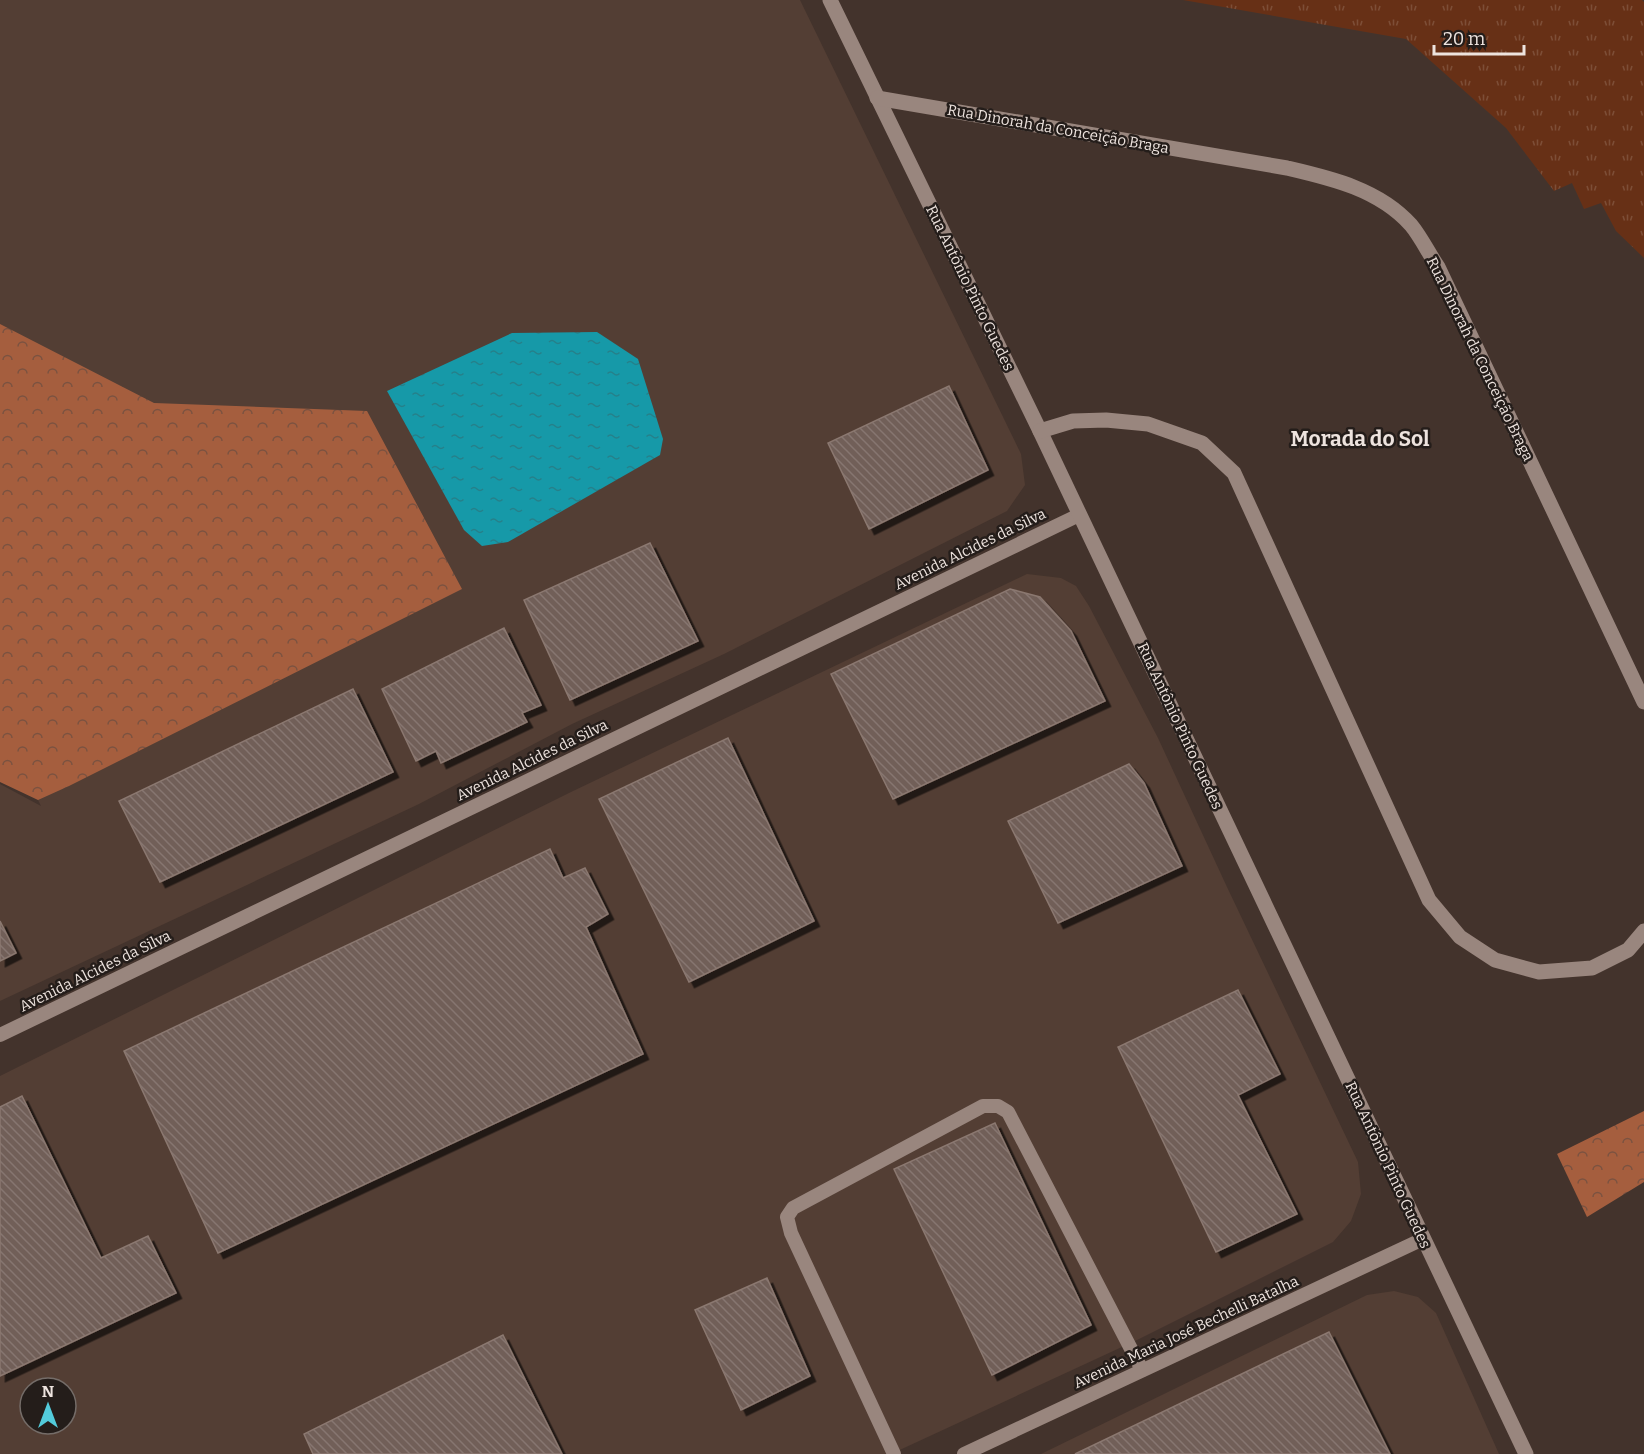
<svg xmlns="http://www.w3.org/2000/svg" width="1644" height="1454" font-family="Bitter,serif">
	<defs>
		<pattern id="grass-tufts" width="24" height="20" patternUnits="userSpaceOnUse" patternTransform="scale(1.5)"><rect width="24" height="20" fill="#673016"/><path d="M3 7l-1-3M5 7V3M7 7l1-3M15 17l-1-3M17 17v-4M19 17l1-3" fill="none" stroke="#7d4e37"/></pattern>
		<pattern id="forest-crowns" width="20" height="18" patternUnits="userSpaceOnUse" patternTransform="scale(1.5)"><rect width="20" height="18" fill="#a55e3e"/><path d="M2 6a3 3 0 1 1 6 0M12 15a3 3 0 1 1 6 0" fill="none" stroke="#7b5240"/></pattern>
		<pattern id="water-ripples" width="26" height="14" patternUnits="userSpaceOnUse" patternTransform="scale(1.5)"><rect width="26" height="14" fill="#1699a8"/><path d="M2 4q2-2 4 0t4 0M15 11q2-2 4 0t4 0" fill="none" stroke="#25808a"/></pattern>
		<pattern id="building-back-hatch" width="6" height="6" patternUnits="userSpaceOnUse" patternTransform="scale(1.5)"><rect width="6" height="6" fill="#715f58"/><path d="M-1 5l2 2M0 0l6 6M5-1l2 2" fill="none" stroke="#867670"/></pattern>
		<filter id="shadow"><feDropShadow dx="5.5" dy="5.5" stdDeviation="0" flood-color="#0009"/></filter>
	</defs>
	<rect width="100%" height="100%" fill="#43332c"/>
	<g fill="#533e34" fill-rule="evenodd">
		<polygon points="0,0 800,0 1021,454 1025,485 1007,511 724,654 572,724 419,804 0,1001 0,784 41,806 0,724"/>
		<path d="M1027,574l34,4 15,8 13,20 69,132 69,149 131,275 3,32 -10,27 -18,21 -196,98 -246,114h-891v-378l571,-284zM30,1388h36v36h-36z"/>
		<polygon points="1394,1291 1418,1297 1436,1313 1499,1454 1041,1454 1367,1295"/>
	</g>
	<polygon fill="url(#grass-tufts)" points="1183,0 1642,0 1644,2 1644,258 1616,231 1601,203 1584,209 1572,183 1554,191 1506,128 1406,39"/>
	<g fill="url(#forest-crowns)">
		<polygon points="0,324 154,403 367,411 462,589 69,786 38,800 0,782"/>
		<polygon points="1644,1111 1644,1182 1587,1217 1557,1154"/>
	</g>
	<polygon fill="url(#water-ripples)" points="597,332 638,359 663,439 660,455 508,542 482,546 464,530 387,391 512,333"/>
	<g fill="url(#building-back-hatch)" stroke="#8b7870" stroke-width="1.5" filter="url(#shadow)">
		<polygon points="949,386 988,470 869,529 828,443"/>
		<polygon points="650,543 698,641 570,700 524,600"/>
		<polygon points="1010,589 1040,597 1071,631 1105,701 893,799 831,674"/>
		<polygon points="504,628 541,705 522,713 527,722 441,763 436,751 416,761 382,689"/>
		<polygon points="353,689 393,772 160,882 119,801"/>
		<polygon points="728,738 814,921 689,982 599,799"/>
		<polygon points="1129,764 1144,783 1182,866 1058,923 1008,821"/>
		<polygon points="550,849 563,878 585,868 608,914 586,927 643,1054 218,1253 124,1051"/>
		<polygon points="0,921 16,953 0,961"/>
		<polygon points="1238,990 1280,1074 1238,1095 1297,1214 1216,1252 1118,1047"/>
		<polygon points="22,1096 101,1258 148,1236 176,1293 0,1376 0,1107"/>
		<polygon points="995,1123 1091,1325 992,1375 894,1169"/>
		<polygon points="767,1278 810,1376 741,1410 695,1310"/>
		<polygon points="1329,1332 1390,1454 1075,1454"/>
		<polygon points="503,1335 562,1454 313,1454 304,1434"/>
	</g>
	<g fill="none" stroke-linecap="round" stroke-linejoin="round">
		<g stroke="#99867e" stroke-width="14">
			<polyline points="0,1035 1079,515"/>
			<polyline points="894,1454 791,1233 787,1217 793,1208 983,1106 998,1106 1008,1112 1142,1370"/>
			<polyline points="964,1454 1423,1239"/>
		</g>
		<g stroke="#99867e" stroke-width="15">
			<polyline points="830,0 1040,431 1526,1454"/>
			<path d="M877,98l410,70c43,10 92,21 124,57 10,12 18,29 27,42l206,435"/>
			<polyline points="1040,431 1073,421 1106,420 1148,424 1202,443 1234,473 1429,900 1460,937 1495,960 1539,972 1592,968 1628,950 1644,931"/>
		</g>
	</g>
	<g text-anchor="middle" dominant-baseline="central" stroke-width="5" stroke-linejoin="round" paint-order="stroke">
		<g font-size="15" fill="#ede3de" stroke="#241d1a">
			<text transform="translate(1058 129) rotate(10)">Rua Dinorah da Conceição Braga</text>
			<text transform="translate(970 288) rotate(64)">Rua Antônio Pinto Guedes</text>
			<text transform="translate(1480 359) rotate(64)">Rua Dinorah da Conceição Braga</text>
			<text transform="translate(970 549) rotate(-26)">Avenida Alcides da Silva</text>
			<text transform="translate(1180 726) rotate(65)">Rua Antônio Pinto Guedes</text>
			<text transform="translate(532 760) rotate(-26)">Avenida Alcides da Silva</text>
			<text transform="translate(95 971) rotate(-26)">Avenida Alcides da Silva</text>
			<text transform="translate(1388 1165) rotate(65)">Rua Antônio Pinto Guedes</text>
			<text transform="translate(1186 1332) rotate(-25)">Avenida Maria José Bechelli Batalha</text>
		</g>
		<g font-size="21" font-weight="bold" fill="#ede3de" stroke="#241d1a">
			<text x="1360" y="439">Morada do Sol</text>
		</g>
	</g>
	<g transform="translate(48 1406)"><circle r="28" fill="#241d1a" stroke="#746c68" stroke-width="1.5"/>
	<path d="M0-4.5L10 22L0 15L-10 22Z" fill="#53cbdb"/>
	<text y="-9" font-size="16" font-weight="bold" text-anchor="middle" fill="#ede3de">N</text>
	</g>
	<path d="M1434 45v9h90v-9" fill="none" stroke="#ede3de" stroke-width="3"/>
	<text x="1443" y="45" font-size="18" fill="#ede3de" stroke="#241d1a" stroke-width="4.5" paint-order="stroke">20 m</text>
</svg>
